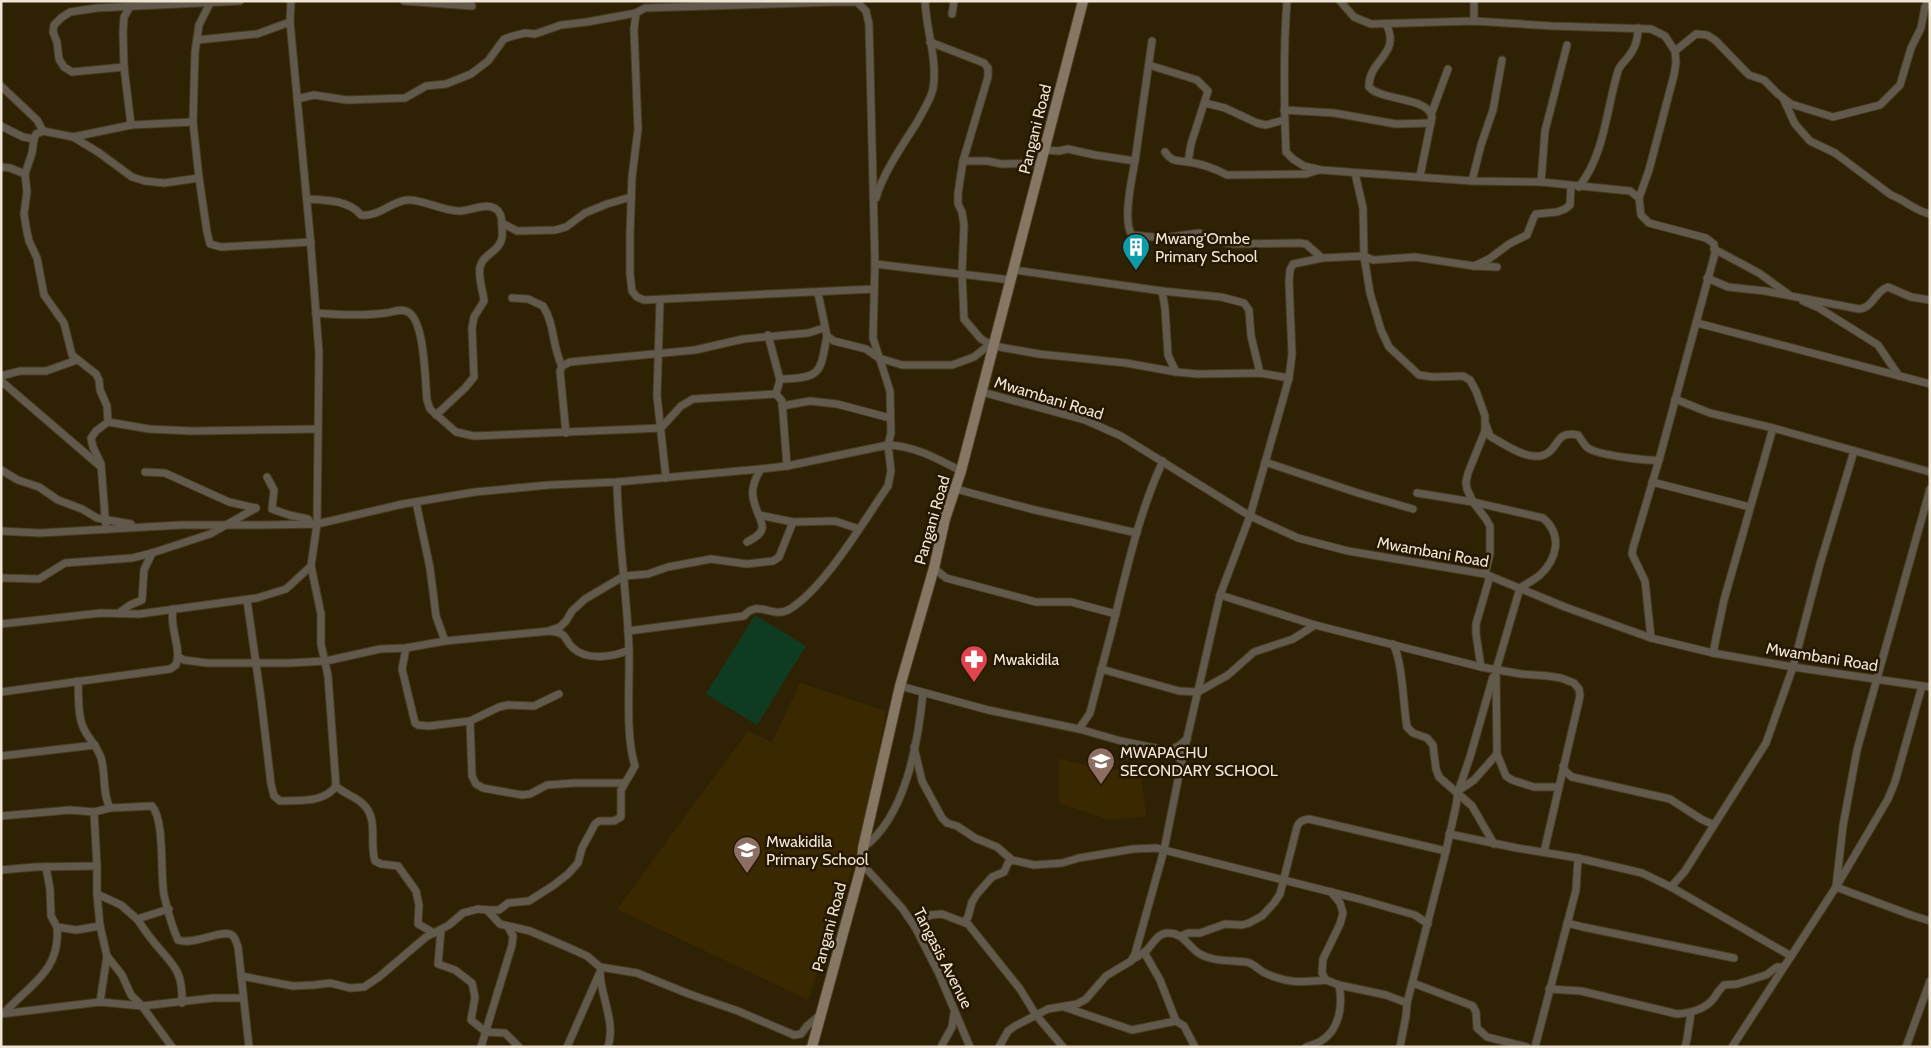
<svg xmlns="http://www.w3.org/2000/svg" width="1931" height="1048" font-family="Cabin,sans-serif">
	<rect width="100%" height="100%" fill="#2f2103"/>
	<g fill="#3a2800">
		<polygon points="800,683 886,711 862,839 808,1000 617,909 748,731 772,742"/>
		<polygon points="1059,758 1104,771 1140,767 1146,816 1109,820 1059,803"/>
	</g>
	<polygon fill="#0f3c21" points="755,615 806,646 757,725 706,694"/>
	<g fill="none" stroke-linecap="round" stroke-linejoin="round">
		<g stroke="#4a3c20" stroke-width="9">
			<g id="street">
				<path d="M291,1l-1,21 20,213 9,118 -2,171 -6,42 10,48v30l7,32 8,110c8,8 19,10 27,18 16,15 6,38 12,57l6,3 17,2 18,25 3,14 -1,19 16,9"/>
				<polyline points="404,1 472,6"/>
				<path d="M1287,1c-4,51 -3,101 -1,151l7,7 11,7 17,4 151,11 69,1 89,9 9,7 2,17 8,8 57,15 8,6 1,9 -56,207 -26,88 -1,6 13,27 6,57"/>
				<polyline points="1340,1 1354,17 1371,24 1474,21 1552,26 1651,29 1665,36 1675,51 1676,62 1674,75 1649,170 1639,198"/>
				<polyline points="210,3 199,25 195,52 193,122 199,178 207,232 210,244 221,247 311,242"/>
				<polyline points="130,7 124,17 123,32 124,67 131,125"/>
				<polyline points="952,14 954,1"/>
				<polyline points="1474,21 1474,1"/>
				<path d="M1386,24c16,30 -18,36 -17,63 12,14 60,10 63,30l-12,59"/>
				<polyline points="197,40 257,34 290,22"/>
				<polyline points="930,42 984,63 988,68 988,77 963,161 958,193 958,204 962,212 964,225 962,273 964,319 981,339 994,346 1039,354 1126,363 1176,372 1198,374 1260,373 1289,378 1292,354 1289,281 1290,270 1293,264 1322,258 1364,256 1373,260 1415,257 1474,266 1497,267"/>
				<polyline points="1675,51 1696,34 1707,35 1715,40 1749,75 1764,80 1778,94 1791,104 1833,117 1880,105 1900,85 1911,48 1921,28 1925,7 1928,1"/>
				<polyline points="1149,65 1197,80 1208,91 1191,144 1188,162"/>
				<polyline points="124,67 72,72 64,67 59,59 57,42 53,32 54,25 61,18 70,12 97,8 240,1"/>
				<polyline points="1,86 37,120 43,131"/>
				<path d="M1783,98l12,26 15,17 25,12 56,42c14,5 24,16 39,19"/>
				<polyline points="297,99 314,95 347,100 405,98 426,86 446,84 471,74 488,61 504,39 513,36 525,33 535,34 561,25 587,22 636,13"/>
				<polyline points="1205,103 1225,108 1257,123 1266,125 1284,120"/>
				<polyline points="1284,110 1334,113 1396,124 1431,123"/>
				<polyline points="1432,112 1448,69"/>
				<polyline points="1,126 23,137 34,139"/>
				<polyline points="73,137 98,152 132,177 145,181 164,183 199,178"/>
				<path d="M1045,150l14,1 9,-2 27,6 40,6c-3,17 -13,61 -3,74l31,3 36,-5 30,11 71,-1 6,1 16,14"/>
				<path d="M1165,152c8,11 12,8 24,10 13,2 27,7 38,13l79,-1 13,-4"/>
				<polyline points="963,161 987,161 1002,164 1042,163"/>
				<polyline points="1135,161 1152,41"/>
				<polyline points="1,167 10,168 25,174 27,192 24,214 27,232 29,241 37,258 44,295 64,323 72,355 96,374 99,380 100,390 107,406 108,422"/>
				<polyline points="1355,173 1363,208 1364,256 1370,293 1381,330 1389,347 1419,375 1433,377 1463,376 1470,380 1476,391 1485,416 1485,431 1468,473 1466,482 1467,489 1473,502 1486,519 1490,526 1490,554 1485,574"/>
				<polyline points="25,174 32,153 34,139 36,134 43,131 73,137 131,125 193,122"/>
				<polyline points="1472,181 1481,145 1493,110 1502,60"/>
				<polyline points="1541,182 1545,131 1567,45"/>
				<path d="M1579,187c26,-34 27,-76 39,-116 2,-7 9,-11 13,-18 5,-7 7,-17 7,-25"/>
				<path d="M876,198c6,-23 27,-54 40,-74 6,-11 14,-23 17,-35 5,-29 -7,-59 -8,-88"/>
				<path d="M307,199c18,1 42,1 54,16 18,2 29,-13 46,-15 17,-1 34,11 52,11 11,0 26,-9 37,-2 5,3 6,12 6,17 0,4 1,11 -1,15 -3,11 -19,14 -21,26 -2,12 3,23 4,34l-10,16 -2,11 2,49 -9,11 -29,27"/>
				<polyline points="502,223 517,231 555,230 566,227 585,213 607,204 631,197"/>
				<polyline points="1714,249 1759,273 1788,294"/>
				<polyline points="875,264 1011,280"/>
				<polyline points="1474,266 1489,259 1509,244 1527,235 1534,217 1536,214 1557,212 1565,209 1570,205 1571,186"/>
				<polyline points="1014,270 1162,291 1221,297 1244,303 1249,310 1251,336 1260,373"/>
				<path d="M1707,278l21,9 37,4 94,18c13,0 17,-19 29,-22l23,10 19,3"/>
				<path d="M874,289l-230,11 -7,-3 -5,-6 -2,-17v-40l2,-57 6,-48 -4,-100 2,-16 9,-5 191,-6h21l9,9 3,13 6,240 -2,74 17,53 1,42 -3,12c27,1 50,14 73,26"/>
				<polyline points="1162,291 1165,308 1168,355 1176,372"/>
				<polyline points="818,293 827,336 834,341 866,349 879,358 902,365 952,365 974,357 989,345"/>
				<path d="M512,298l16,1 15,7c12,18 9,41 19,60"/>
				<polyline points="660,300 657,396 666,478"/>
				<polyline points="1803,301 1819,308 1878,345 1899,376"/>
				<path d="M316,313c23,2 47,3 70,0 7,-1 15,-5 22,-1 17,9 17,69 19,88l3,9 26,23 18,4 187,-8 20,-22 12,-7 83,-5 6,7 5,65"/>
				<polyline points="1697,323 1930,384"/>
				<polyline points="768,335 780,380"/>
				<polyline points="1,376 20,371 46,371 77,360"/>
				<polyline points="1,381 100,466"/>
				<polyline points="982,392 1085,420 1121,436 1250,516 1298,538 1348,551 1485,574 1565,607 1651,638 1713,653 1793,667 1930,687"/>
				<path d="M776,394l4,-14 3,-1c40,-1 37,-8 44,-43"/>
				<polyline points="1675,399 1710,413 1773,428 1930,472"/>
				<polyline points="782,406 810,401 837,404 890,418"/>
				<path d="M1486,425l4,11 3,2c13,7 35,23 51,17 16,-6 10,-25 34,-20 3,4 6,10 10,13 10,7 58,13 71,12"/>
				<polyline points="566,433 560,371 562,366 570,362 695,350 743,339 808,333 824,328"/>
				<polyline points="1265,462 1358,493 1413,509"/>
				<polyline points="1,470 18,480 39,487 58,500 82,509 97,518 131,524"/>
				<polyline points="145,472 165,473 229,502 256,508"/>
				<polyline points="267,477 274,490 272,509 289,515 308,519 311,524"/>
				<polyline points="1652,482 1750,507"/>
				<polyline points="956,489 1031,509 1137,533"/>
				<path d="M1417,493l56,9 70,16c20,17 14,41 -3,57 -6,5 -14,9 -20,13l-24,82 1,84 9,22 6,4 22,7h24"/>
				<polyline points="416,502 430,568 436,616 445,641"/>
				<polyline points="759,515 793,522 835,521 859,529"/>
				<polyline points="106,529 101,464 93,447 91,438 96,431 108,422 149,429 191,431 318,429"/>
				<path d="M1,531l39,2 141,-8h83l53,-1 86,-20 72,-12 74,-7 68,-3 144,-13 26,-3 101,-21 3,26 -3,15c-25,36 -62,100 -98,123 -18,11 -31,-11 -46,7l-116,15"/>
				<path d="M747,542c5,-3 13,-6 15,-13 1,-3 -1,-8 -2,-11 -9,-20 -11,-30 1,-49"/>
				<polyline points="934,568 946,578 1036,602 1071,602 1116,614"/>
				<polyline points="1,578 39,579 65,563 132,558 152,553 210,534 256,508"/>
				<polyline points="1220,595 1315,625 1481,667 1521,674 1548,676 1561,678 1574,683 1579,689 1580,696 1544,852"/>
				<path d="M247,600l14,99 10,85 3,12 6,5c20,-1 44,2 56,-15"/>
				<polyline points="119,613 130,605 142,600 144,570 152,553"/>
				<polyline points="1,624 101,613 139,614 257,598 286,589 311,566"/>
				<polyline points="551,630 560,627 566,621 572,611 585,599 624,576 648,574 668,567 711,559 747,564 773,561 779,557 793,522"/>
				<path d="M1393,644c10,18 10,61 14,83l6,6 14,5 6,7 3,24 3,8 33,29 22,38"/>
				<polyline points="406,648 402,669 415,723 418,725 429,726 470,721 499,707 508,705 534,706 559,694"/>
				<polyline points="1713,653 1724,600 1773,428"/>
				<path d="M179,657l5,3 23,3h82l37,-2 54,-12 26,-1 39,-7 105,-10c20,3 12,7 23,17 14,13 40,9 56,2"/>
				<polyline points="1481,667 1476,634 1476,624 1490,576"/>
				<polyline points="1101,669 1179,691 1198,692 1228,675 1254,652 1293,639 1315,625"/>
				<path d="M78,681c1,16 -1,36 7,50 5,9 13,17 16,27 5,16 1,35 9,50l42,-2c13,15 8,67 12,89 3,13 8,32 14,45 16,6 47,-13 55,-4 2,2 4,8 5,11l11,100"/>
				<path d="M900,686l88,24 91,19 11,-16c8,-32 17,-64 25,-96 13,-53 25,-107 48,-156"/>
				<polyline points="1922,686 1895,782 1888,799 1836,887 1911,915 1930,921"/>
				<path d="M1,692l169,-23 6,-4c6,-18 -7,-37 -3,-56"/>
				<polyline points="470,721 472,776 476,784 483,788 522,795 530,794 547,785 574,783 624,783"/>
				<polyline points="1079,729 1121,741 1169,751 1182,760"/>
				<polyline points="914,747 922,781 942,818 947,823 957,826 975,838 997,847 1012,860 1034,865 1062,863 1079,858 1133,849 1156,848 1359,899 1415,915 1428,924"/>
				<polyline points="1169,751 1180,745 1187,739"/>
				<polyline points="1,756 95,745"/>
				<polyline points="1563,766 1566,772 1572,777 1670,799 1701,819 1714,825"/>
				<polyline points="1458,791 1474,780 1497,754"/>
				<polyline points="94,812 97,866 97,894 100,926 107,956 100,1002"/>
				<polyline points="1,816 70,810 94,812 110,808"/>
				<polyline points="1449,834 1517,848 1578,858 1642,873 1671,887 1685,871 1766,743 1793,667 1820,564 1854,451"/>
				<path d="M863,848c43,-32 55,-105 60,-155"/>
				<polyline points="862,864 902,908 915,927 939,974 970,1047"/>
				<polyline points="46,867 50,889 51,916 57,927 76,930 100,926"/>
				<polyline points="1,870 35,867 97,866"/>
				<polyline points="1671,887 1791,956"/>
				<polyline points="1331,892 1340,903 1343,913 1340,924 1323,959 1322,973 1326,980 1339,985 1386,995 1407,1003"/>
				<polyline points="97,894 121,905 137,919 169,909"/>
				<path d="M487,910h12l9,-7 21,-2 25,-16 14,-11 10,-11 4,-15 13,-24 4,-3h15l7,-4v-27l14,-24c-10,-31 -5,-83 -6,-117 -2,-56 -11,-111 -12,-167"/>
				<path d="M137,919c5,7 10,15 16,22 19,24 30,27 29,62"/>
				<polyline points="964,922 968,917 972,902 977,894 992,877 1004,872 1008,863 1012,860"/>
				<polyline points="1567,923 1583,927 1734,958"/>
				<polyline points="915,927 921,920 931,915 942,914 968,924 1020,989 1036,1015 1063,1047"/>
				<polyline points="441,930 438,964 455,970 472,983 475,997 471,1020 486,1032 505,1033 519,1047"/>
				<path d="M1181,936l7,-3h12l25,-9 17,1 7,-2 13,-7 12,-13 6,-9 17,-67c2,-6 6,-7 12,-8l137,32"/>
				<polyline points="1144,952 1160,980 1176,1021 1184,1026 1195,1047"/>
				<polyline points="107,956 122,975 131,995 142,1006 172,1047"/>
				<path d="M1133,959c4,-2 9,-5 13,-8 7,-7 12,-19 23,-18 15,0 20,15 31,21 14,8 31,6 46,8 8,1 12,8 19,11 24,11 36,9 61,7"/>
				<path d="M600,973c1,24 16,50 8,74"/>
				<polyline points="241,976 293,986 314,985 330,983 350,988 364,987 379,977 426,937 449,925 463,913 478,909 487,910 500,924 530,931 574,950 587,956 600,967 637,973 689,994 738,1011 794,1035 801,1034 807,1026 820,1015"/>
				<polyline points="1413,983 1473,1006 1476,1012 1477,1028 1487,1037 1527,1047"/>
				<path d="M1549,989l32,2 96,23c14,-1 28,-4 37,-16 3,-5 6,-9 10,-13l13,-1 29,-9 11,-8h6"/>
				<polyline points="1064,1007 1132,1030 1176,1021"/>
				<path d="M4,1013c26,-29 57,-42 53,-86"/>
				<polyline points="1,1014 100,1002 142,1006 213,998 243,998"/>
				<polyline points="481,1047 512,945 513,936 508,927"/>
				<polyline points="567,1047 600,972"/>
				<polyline points="941,1047 952,1027 954,1013"/>
				<polyline points="999,1047 1008,1031 1015,1026 1048,1009 1077,1004 1086,999 1106,976 1131,961 1135,954 1164,850 1182,760 1220,595 1250,516 1289,378"/>
				<path d="M1306,1047c5,-2 10,-3 15,-6 19,-11 22,-37 18,-56"/>
				<polyline points="1400,1047 1406,1016 1407,1003 1446,851 1456,806 1458,792 1470,757 1493,677"/>
				<polyline points="1535,1047 1576,890 1578,858"/>
				<polyline points="1685,1047 1687,1039 1691,1013"/>
				<polyline points="1732,1047 1836,887 1843,826 1857,750 1930,489"/>
				<polyline points="1906,1047 1930,981"/>
			</g>
		</g>
		<g stroke="#4a3c20" stroke-width="12">
			<polyline id="secondary" points="812,1047 862,864 863,848 900,686 934,568 945,519 961,471 1083,1"/>
		</g>
		<use href="#street" stroke="#62594d" stroke-width="7"/>
		<use href="#secondary" stroke="#867764" stroke-width="10"/>
	</g>
	<defs>
		<g id="building-pin" transform="scale(1.4375)"><path d="M0 17L-7.5 6A9.5 9.5 0 1 1 7.5 6Z" fill="#0f9aa8" stroke="#251700"/><path d="M-4-6H4V6H1V3H-1V6H-4ZM-2.5-4.3h1.7v1.8h-1.7ZM.8-4.3h1.7v1.8H.8ZM-2.5-1h1.7V.8h-1.7ZM.8-1h1.7V.8H.8Z" fill="#fff"/></g>
		<g id="pharmacy-pin" transform="scale(1.4375)"><path d="M0 17L-7.5 6A9.5 9.5 0 1 1 7.5 6Z" fill="#e0444e" stroke="#251700"/><path d="M-2-6h4v4h4v4h-4v4h-4v-4h-4v-4h4Z" fill="#fff"/></g>
		<g id="school-pin" transform="scale(1.4375)"><path d="M0 17L-7.5 6A9.5 9.5 0 1 1 7.5 6Z" fill="#8d6e63" stroke="#251700"/><path d="M0-5L7-2L0 1L-7-2ZM-4 1L0 2.5L4 1V4Q0 6-4 4Z" fill="#fff"/></g>
	</defs>
	<g fill-rule="evenodd">
		<use href="#building-pin" x="1136" y="247"/>
		<use href="#pharmacy-pin" x="974" y="659"/>
		<use href="#school-pin" x="1101" y="761"/>
		<use href="#school-pin" x="747" y="850"/>
	</g>
	<g text-anchor="middle" dominant-baseline="central" stroke-width="5" stroke-linejoin="round" paint-order="stroke">
		<g font-size="16" fill="#eee5d4" stroke="#251700">
			<text transform="translate(1035 129) rotate(-76)">Pangani Road</text>
			<text transform="translate(1049 398) rotate(17)">Mwambani Road</text>
			<text transform="translate(932 520) rotate(-74)">Pangani Road</text>
			<text transform="translate(1433 552) rotate(10)">Mwambani Road</text>
			<text transform="translate(1822 657) rotate(9)">Mwambani Road</text>
			<text transform="translate(829 927) rotate(-75)">Pangani Road</text>
			<text transform="translate(943 958) rotate(63)">Tangasis Avenue</text>
		</g>
		<g font-size="16" fill="#eee5d4" stroke="#251700" text-anchor="start">
			<text x="1155" y="238">Mwang'Ombe<tspan x="1155" dy="18">Primary School</tspan></text>
			<text x="993" y="659">Mwakidila</text>
			<text x="1120" y="752">MWAPACHU<tspan x="1120" dy="18">SECONDARY SCHOOL</tspan></text>
			<text x="766" y="841">Mwakidila<tspan x="766" dy="18">Primary School</tspan></text>
		</g>
	</g>
	<rect width="1931" height="1048" fill="none" stroke="#eee5d4" stroke-width="5"/>
</svg>
